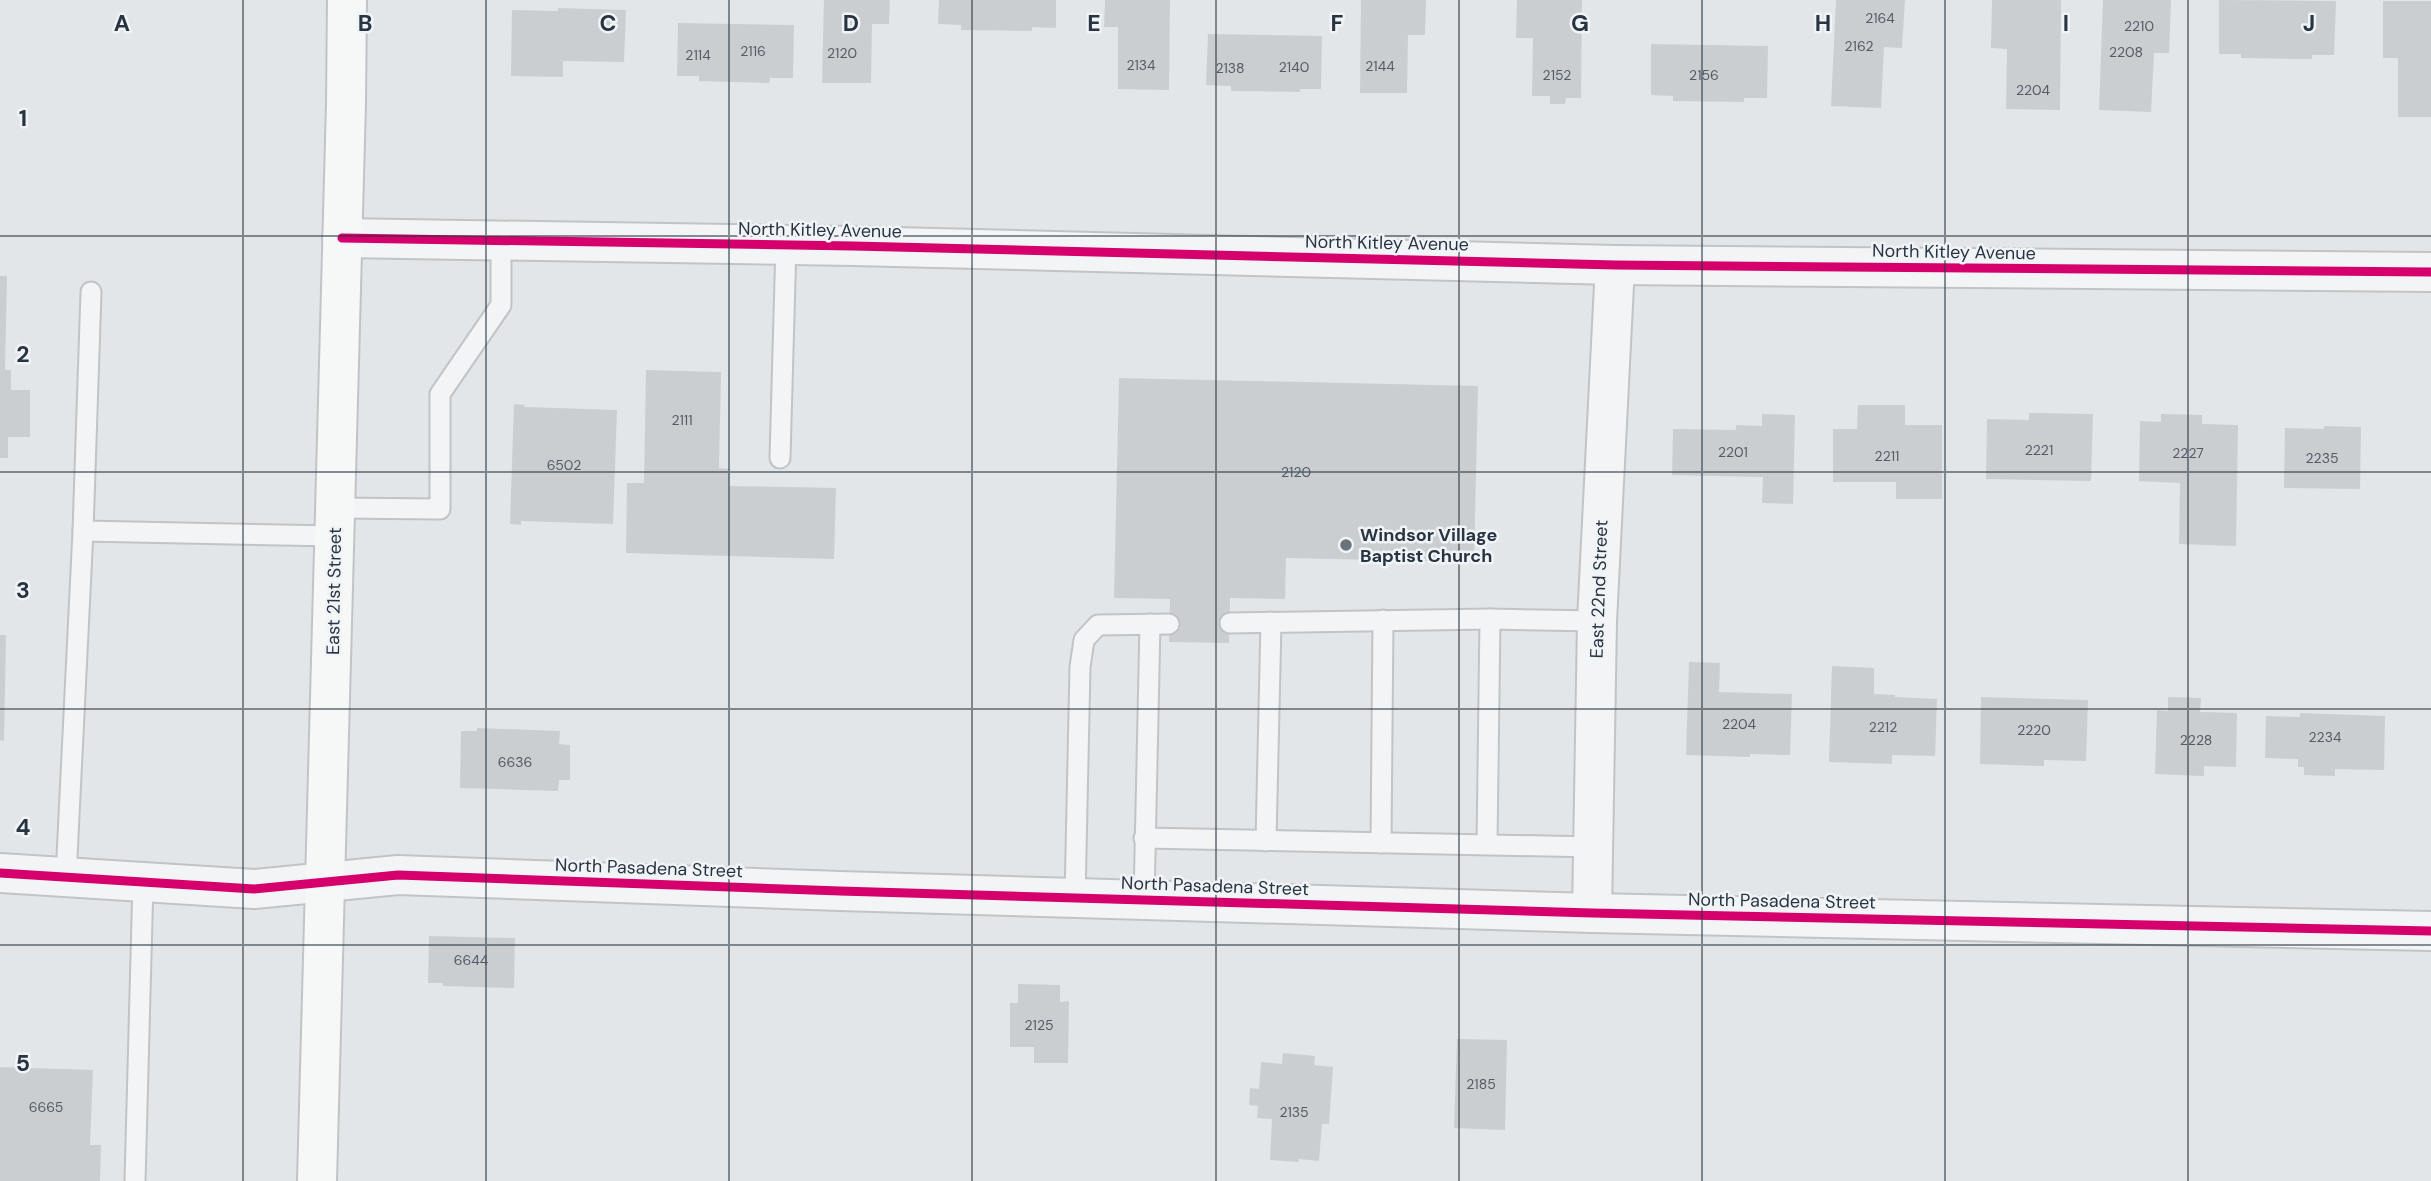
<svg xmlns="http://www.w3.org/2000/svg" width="2431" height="1181" font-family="'DM Sans',sans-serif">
	<rect width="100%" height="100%" fill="#e3e6e8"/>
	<g fill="#cbced0">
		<polygon points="824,0 890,0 889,24 872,24 871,83 822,83"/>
		<polygon points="939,0 1056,0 1056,28 1032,27 1032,31 961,30 961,25 938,24"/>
		<polygon points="1105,0 1170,0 1169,90 1118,89 1118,27 1104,27"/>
		<polygon points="1361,0 1426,0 1425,35 1408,35 1407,93 1360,93"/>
		<polygon points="1517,0 1582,0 1581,98 1566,98 1565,104 1550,104 1550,96 1532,96 1533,38 1516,38"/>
		<polygon points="1836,0 1905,0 1902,48 1884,47 1881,108 1831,106"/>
		<polygon points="1992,0 2061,0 2060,110 2006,109 2007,49 1991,48"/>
		<polygon points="2103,0 2171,0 2169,53 2154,53 2151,112 2099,110"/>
		<polygon points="2219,0 2336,1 2334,55 2312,55 2312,59 2241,58 2241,54 2219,54"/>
		<polygon points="2383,1 2431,1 2431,117 2398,117 2398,58 2383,58"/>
		<polygon points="558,8 626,10 624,62 563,61 563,77 511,76 512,10 558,11"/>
		<polygon points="678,23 794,25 793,78 770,78 769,83 699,81 699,76 677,76"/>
		<polygon points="1208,34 1322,36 1321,89 1300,89 1300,92 1231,91 1231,86 1206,85"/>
		<polygon points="1651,44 1768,46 1767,98 1744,98 1744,102 1673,101 1673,96 1651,95"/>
		<polygon points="0,276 7,276 5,370 11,370 11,390 30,390 30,437 8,437 8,458 0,458"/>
		<polygon points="646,370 721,372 719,468 730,469 729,486 836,488 834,559 626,553 627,483 644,483"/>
		<polygon points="1119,378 1478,386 1474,562 1286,558 1285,599 1230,598 1229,643 1169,642 1170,599 1114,598"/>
		<polygon points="514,404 525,405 524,407 617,410 613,524 521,521 521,525 510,524"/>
		<polygon points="1858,405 1905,405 1905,425 1942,425 1942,499 1896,499 1896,482 1833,482 1833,429 1857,429"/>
		<polygon points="2029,413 2093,414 2091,481 1986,479 1987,419 2029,420"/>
		<polygon points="1762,414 1795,415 1793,504 1762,503 1763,477 1672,475 1673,429 1736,430 1736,425 1762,426"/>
		<polygon points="2161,414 2202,415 2202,424 2238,425 2236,546 2179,544 2180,483 2139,481 2140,421 2161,422"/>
		<polygon points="2324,426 2361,427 2360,489 2284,488 2285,428 2324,429"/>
		<polygon points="0,635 6,635 4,741 0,740"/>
		<polygon points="1689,662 1720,663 1719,692 1792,694 1790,755 1750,754 1750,757 1686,755"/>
		<polygon points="1832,666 1874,668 1874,694 1895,695 1895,697 1937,699 1935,756 1892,755 1892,764 1829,762"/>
		<polygon points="1981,697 2088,700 2086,761 2044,760 2044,766 1980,764"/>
		<polygon points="2168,697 2201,698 2200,712 2237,713 2236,767 2204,766 2204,776 2155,774 2157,710 2168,711"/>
		<polygon points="2300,713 2385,716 2384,770 2335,769 2335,776 2304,775 2304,767 2298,767 2298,759 2265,758 2266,716 2300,717"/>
		<polygon points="477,728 560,731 559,744 570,745 570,780 559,780 558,791 460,788 461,731 477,731"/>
		<polygon points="429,936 515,938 514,988 443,986 443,983 428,983"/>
		<polygon points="1018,984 1060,985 1060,1002 1069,1001 1068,1063 1034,1063 1034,1047 1010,1047 1010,1003 1018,1003"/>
		<polygon points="1457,1039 1507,1040 1505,1130 1454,1128"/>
		<polygon points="1283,1053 1315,1056 1314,1065 1333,1067 1329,1124 1322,1124 1319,1161 1299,1159 1298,1162 1270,1160 1272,1119 1257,1118 1258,1106 1249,1105 1250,1088 1259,1089 1261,1062 1282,1064"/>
		<polygon points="0,1067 93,1070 90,1145 101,1145 100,1181 0,1181"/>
	</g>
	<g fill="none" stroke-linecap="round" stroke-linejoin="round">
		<g stroke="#c1c4c6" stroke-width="23">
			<g id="lane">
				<polyline points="780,458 786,244"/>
				<polyline points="336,508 440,509 440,394 501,305 501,240"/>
				<polyline points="83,531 91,292"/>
				<polyline points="1230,623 1490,619 1597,621"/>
				<polyline points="1144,838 1594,847"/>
				<polyline points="1266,841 1271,622"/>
				<polyline points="1381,843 1383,620"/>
				<polyline points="1487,844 1490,619"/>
				<polyline points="66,877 83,531 335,536"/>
				<polyline points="1075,898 1080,667 1084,640 1098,625 1169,624"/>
				<polyline points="1144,900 1150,624"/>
				<polyline points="135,1181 143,882"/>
			</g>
		</g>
		<g stroke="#c1c4c6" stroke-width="42">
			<g id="street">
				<polyline points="342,238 853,246 1615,265 2431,272"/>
				<polyline points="0,873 254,889 398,875 840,891 1592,913 2431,931"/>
				<polyline points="1592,913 1597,621 1615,265"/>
			</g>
		</g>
		<g stroke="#c1c4c6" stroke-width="42">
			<polyline id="secondary" points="317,1181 346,103 347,0"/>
		</g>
		<use href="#lane" stroke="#f2f4f5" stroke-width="19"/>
		<use href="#street" stroke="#f2f4f5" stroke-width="38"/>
		<use href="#secondary" stroke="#f6f7f7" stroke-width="38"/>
		<g stroke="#f1f4f7" stroke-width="13">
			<g id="cycleway">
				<polyline points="342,238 853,246 1615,265 2431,272"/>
				<polyline points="0,873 254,889 398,875 840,891 1592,913 2431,931"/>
			</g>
		</g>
		<use href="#cycleway" stroke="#d6006c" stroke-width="9"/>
	</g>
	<path fill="none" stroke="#293442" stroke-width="2" stroke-opacity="0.55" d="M243,0v1181M486,0v1181M729,0v1181M972,0v1181M1216,0v1181M1459,0v1181M1702,0v1181M1945,0v1181M2188,0v1181M0,236h2431M0,472h2431M0,709h2431M0,945h2431"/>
	<circle fill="#6a727c" stroke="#f1f4f7" stroke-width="2.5" cx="1346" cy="545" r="7"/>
	<g text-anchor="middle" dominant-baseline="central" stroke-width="5" stroke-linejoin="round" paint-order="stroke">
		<g font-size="14" fill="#525b66">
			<text x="1880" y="18">2164</text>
			<text x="2139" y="26">2210</text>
			<text x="1859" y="46">2162</text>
			<text x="753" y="51">2116</text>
			<text x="2126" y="52">2208</text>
			<text x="842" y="53">2120</text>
			<text x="698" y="55">2114</text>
			<text x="1141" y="65">2134</text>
			<text x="1380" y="66">2144</text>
			<text x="1294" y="67">2140</text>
			<text x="1230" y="68">2138</text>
			<text x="1557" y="75">2152</text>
			<text x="1704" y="75">2156</text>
			<text x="2033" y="90">2204</text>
			<text x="682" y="420">2111</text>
			<text x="2039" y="450">2221</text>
			<text x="1733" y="452">2201</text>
			<text x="2188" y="453">2227</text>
			<text x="1887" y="456">2211</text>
			<text x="2322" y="458">2235</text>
			<text x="564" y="465">6502</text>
			<text x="1296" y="472">2120</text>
			<text x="1739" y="724">2204</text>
			<text x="1883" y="727">2212</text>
			<text x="2034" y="730">2220</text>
			<text x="2325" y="737">2234</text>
			<text x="2196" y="740">2228</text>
			<text x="515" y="762">6636</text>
			<text x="471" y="960">6644</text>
			<text x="1039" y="1025">2125</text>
			<text x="1481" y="1084">2185</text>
			<text x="46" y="1107">6665</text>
			<text x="1294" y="1112">2135</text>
		</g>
		<g font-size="18" fill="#293442" stroke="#f1f4f7">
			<text transform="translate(820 230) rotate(1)">North Kitley Avenue</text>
			<text transform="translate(1387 243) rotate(1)">North Kitley Avenue</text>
			<text transform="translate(1954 252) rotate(1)">North Kitley Avenue</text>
			<text transform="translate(1599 589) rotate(-88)">East 22nd Street</text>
			<text transform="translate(334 591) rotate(-89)">East 21st Street</text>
			<text transform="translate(649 868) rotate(2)">North Pasadena Street</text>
			<text transform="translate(1215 886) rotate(2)">North Pasadena Street</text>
			<text transform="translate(1782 901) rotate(1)">North Pasadena Street</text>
		</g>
		<g font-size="18" font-weight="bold" fill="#293442" stroke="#f1f4f7" text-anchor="start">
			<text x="1360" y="535">Windsor Village<tspan x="1360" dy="21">Baptist Church</tspan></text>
		</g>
	</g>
	<g font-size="23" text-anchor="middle" font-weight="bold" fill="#293442" stroke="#f1f4f7" stroke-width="5" stroke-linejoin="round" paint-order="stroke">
		<text x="122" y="31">A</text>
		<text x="365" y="31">B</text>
		<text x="608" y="31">C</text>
		<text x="851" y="31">D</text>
		<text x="1094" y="31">E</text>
		<text x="1337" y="31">F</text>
		<text x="1580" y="31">G</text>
		<text x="1823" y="31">H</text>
		<text x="2066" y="31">I</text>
		<text x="2309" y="31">J</text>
		<text x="23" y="126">1</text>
		<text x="23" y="362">2</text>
		<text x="23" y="598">3</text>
		<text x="23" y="835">4</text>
		<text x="23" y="1071">5</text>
	</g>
</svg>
